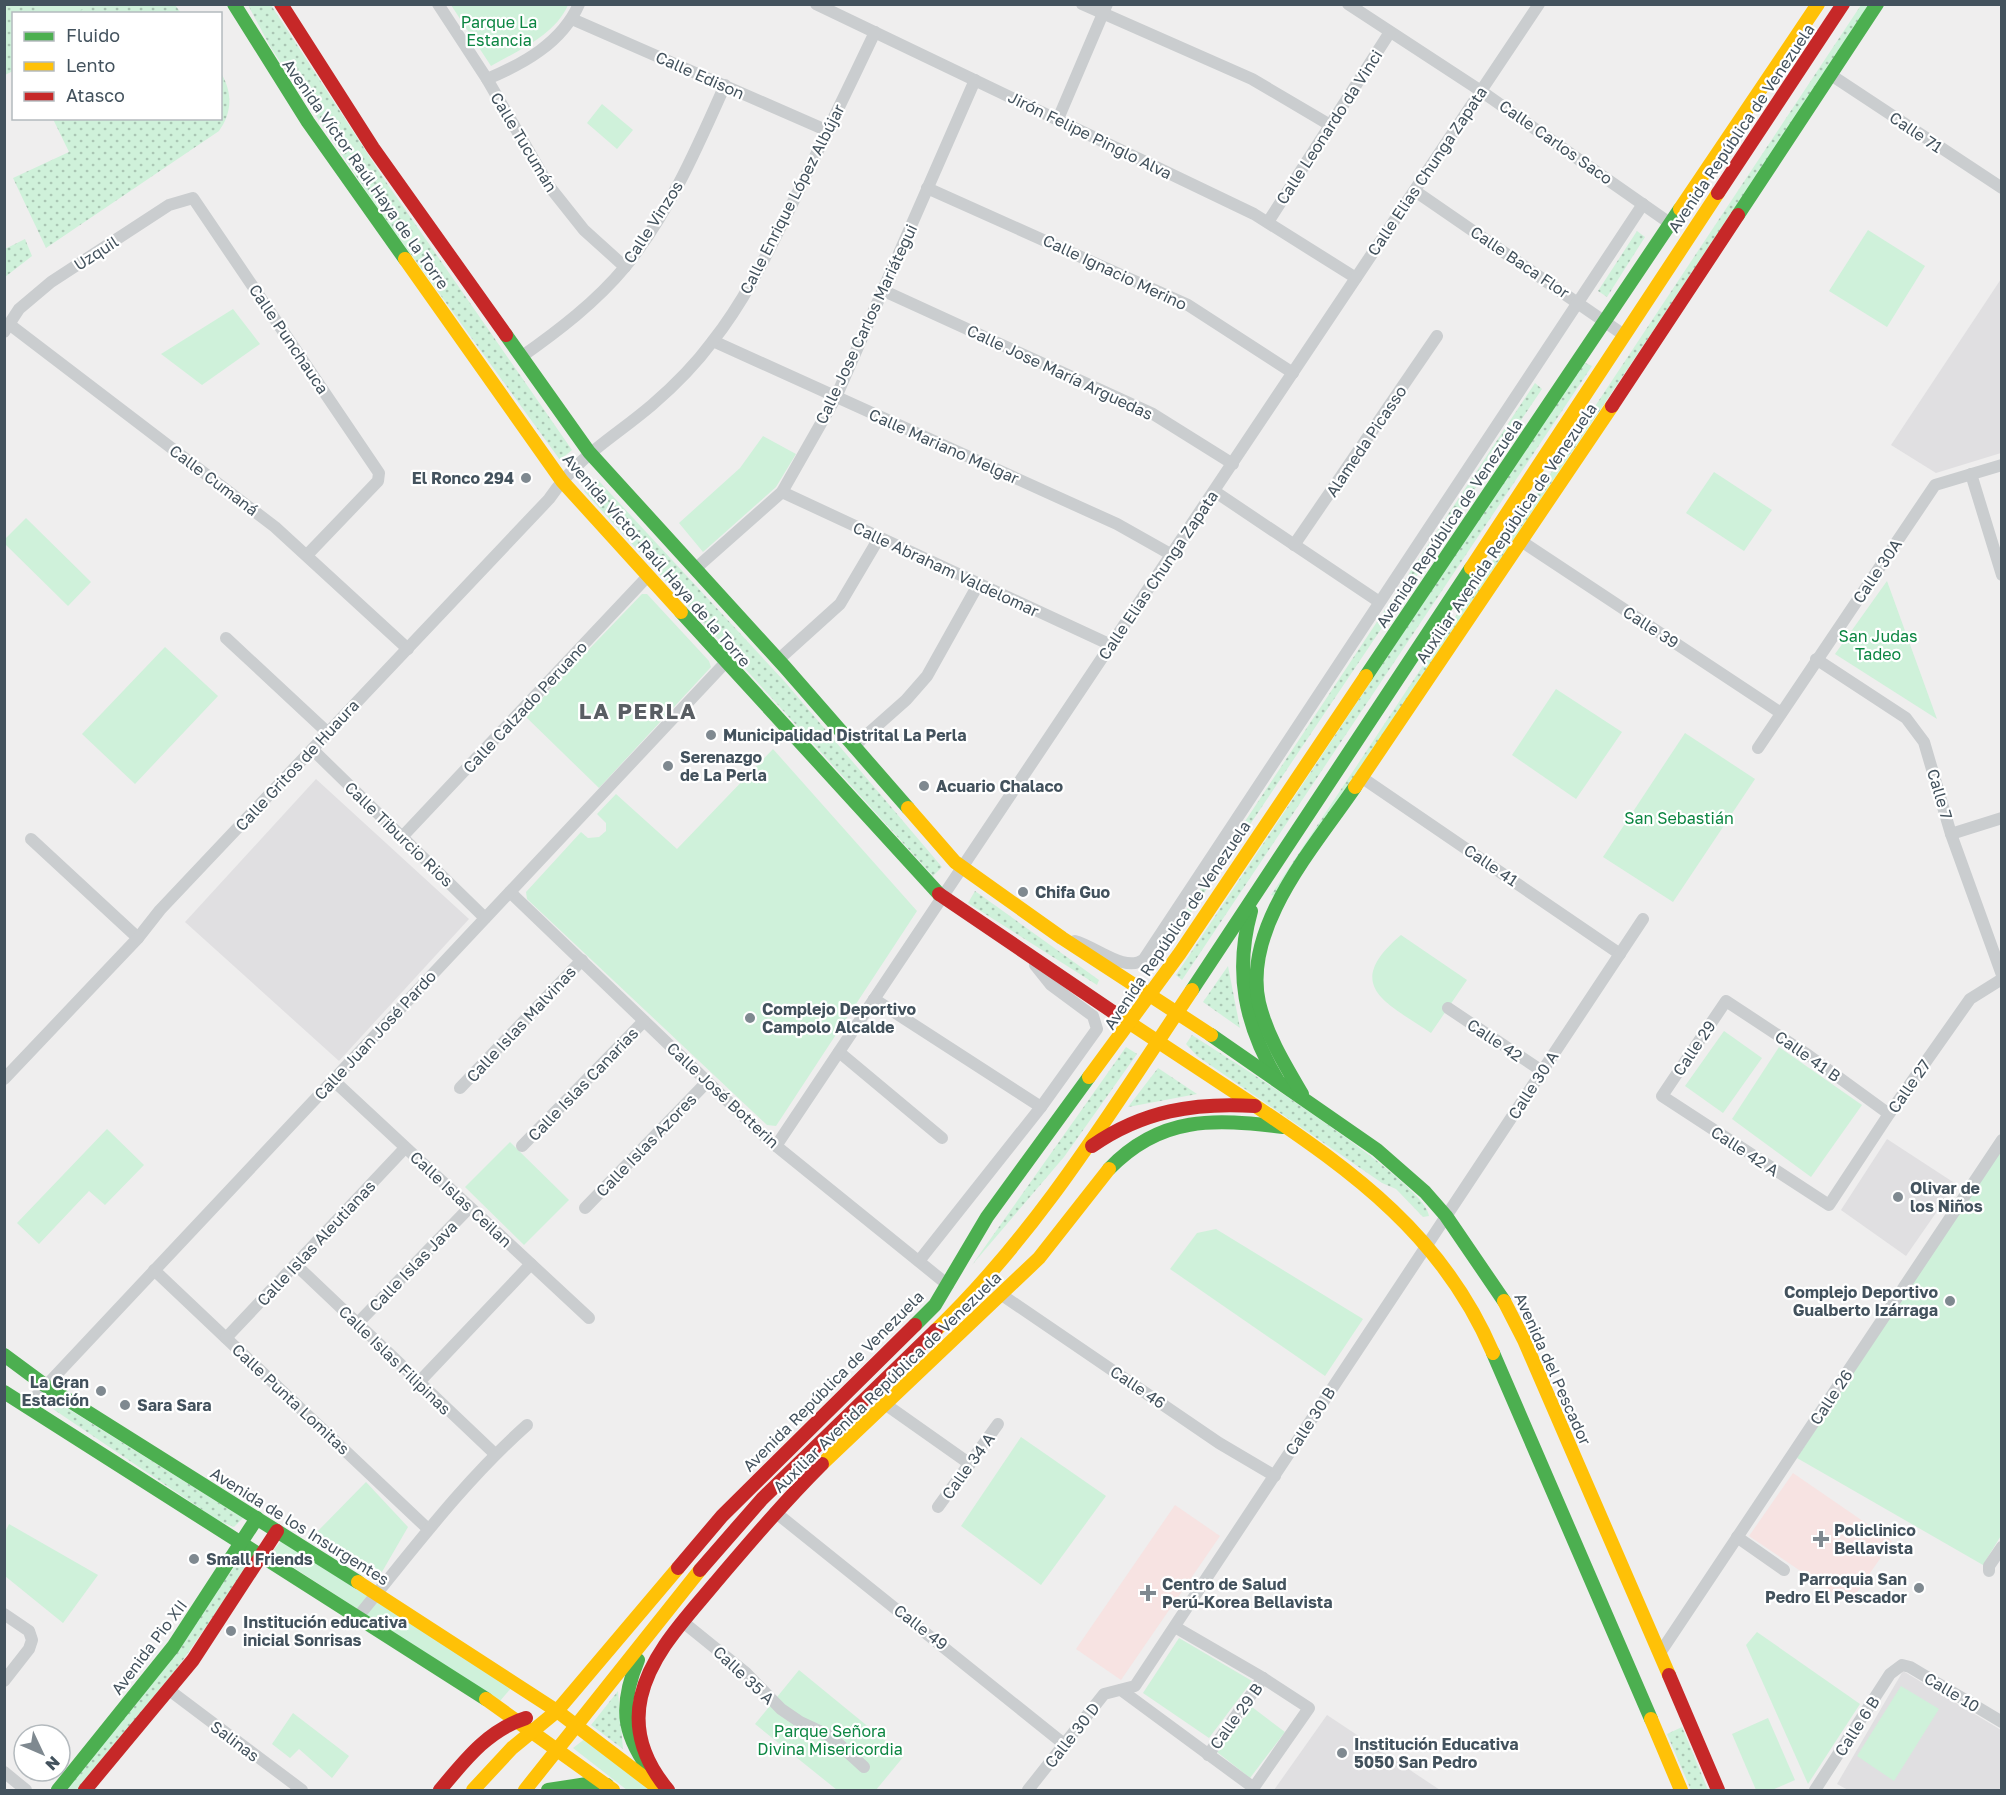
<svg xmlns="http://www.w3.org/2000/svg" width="2006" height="1795" font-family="'Golos Text',sans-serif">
	<defs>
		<pattern id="grass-dots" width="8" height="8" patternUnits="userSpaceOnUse" patternTransform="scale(1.5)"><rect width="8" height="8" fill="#cff1da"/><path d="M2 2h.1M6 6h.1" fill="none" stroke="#aac6b4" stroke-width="1.8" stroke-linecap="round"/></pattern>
	</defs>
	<rect width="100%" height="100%" fill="#efeeee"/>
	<g fill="#e0dfe1">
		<polygon points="2001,279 2001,453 1936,473 1891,445"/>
		<polygon points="316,779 469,919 339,1061 185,922"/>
		<polygon points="1887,1139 1956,1184 1906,1256 1841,1210"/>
		<polygon points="1903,1671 2001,1730 2001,1790 1848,1790 1837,1784"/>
		<polygon points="1327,1715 1440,1790 1274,1790"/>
	</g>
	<g fill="#f7e3e2">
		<polygon points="1793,1473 1892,1541 1849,1604 1749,1536"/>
		<polygon points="1175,1505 1220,1536 1121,1680 1076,1649"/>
	</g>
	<g fill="url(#grass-dots)">
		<polygon points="4,5 175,5 181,13 14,14 13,71 5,75"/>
		<polygon points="248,5 271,5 384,179 572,450 560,460 378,209 271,48"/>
		<polygon points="1861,5 1871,5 1275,896 1271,895"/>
		<path d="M221,73c12,20 11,40 -2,58l-173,117 -33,-70 56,-26 -16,-33 167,-1z"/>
		<polygon points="1637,231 1645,237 1607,297 1598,291"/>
		<polygon points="25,239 32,256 5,277 5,249"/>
		<polygon points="1583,362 1592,366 1182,980 1176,975"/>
		<polygon points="1535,383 1542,389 1190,914 1185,912"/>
		<polygon points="597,479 785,682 942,867 933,876 584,491"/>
		<polygon points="975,891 1099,980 1097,985 968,903"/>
		<polygon points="1228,966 1240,1028 1203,1002"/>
		<path d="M1192,1035c37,24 235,147 237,181l-6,1 -27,-28 -14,-6 -185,-127 -11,-12z"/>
		<polygon points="1126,1047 1137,1054 1064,1157 972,1265"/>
		<polygon points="1158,1068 1197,1094 1128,1107"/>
		<polygon points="45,1400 54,1400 243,1518 234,1527 219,1521 50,1407"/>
		<polygon points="243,1556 251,1562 160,1693 81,1790 63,1790"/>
		<polygon points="618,1691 623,1749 591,1725"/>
		<polygon points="1682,1727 1708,1790 1691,1790 1667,1734"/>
	</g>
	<g fill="#cff1da">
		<polygon points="38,5 93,5 73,13 42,13"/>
		<path d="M451,5h117c-13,30 -49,45 -77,61z"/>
		<polygon points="602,104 633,130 617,149 587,123"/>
		<polygon points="1868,230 1925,266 1887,327 1829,291"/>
		<polygon points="233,309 260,344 202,385 161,354"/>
		<polygon points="763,436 796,454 776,487 703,552 679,523 740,468"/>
		<polygon points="1714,472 1772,510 1744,551 1686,513"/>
		<polygon points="26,518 91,582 68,606 5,544 5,539"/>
		<polygon points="1887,581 1937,719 1835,654"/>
		<polygon points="642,594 647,594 709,661 711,667 599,788 525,716"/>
		<polygon points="165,647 218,696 135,784 82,734"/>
		<polygon points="1556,689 1622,732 1576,799 1512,755"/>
		<polygon points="1685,733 1755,779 1673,902 1603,857"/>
		<polygon points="773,749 917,911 776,1126 767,1125 527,899 526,892 581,832 588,838 599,837 606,831 606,823 597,814 616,794 677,849"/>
		<path d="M1401,935l66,45 -36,53c-44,-30 -90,-47 -30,-98z"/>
		<polygon points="1724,1031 1762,1058 1723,1113 1685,1086"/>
		<polygon points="1779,1047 1862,1105 1811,1177 1732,1119"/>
		<polygon points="107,1129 144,1165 105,1205 89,1191 39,1244 17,1223"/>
		<polygon points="510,1142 569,1200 524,1245 465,1187"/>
		<polygon points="2001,1143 2002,1534 1983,1565 1797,1458"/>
		<polygon points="1216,1229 1363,1319 1325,1376 1170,1269 1197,1233"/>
		<polygon points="1021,1437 1106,1496 1041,1585 961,1526"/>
		<polygon points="366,1482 408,1527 379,1577 316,1533"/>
		<polygon points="9,1524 98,1575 63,1623 5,1576 5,1532"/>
		<polygon points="281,1541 512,1687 500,1701 271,1553"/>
		<polygon points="1757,1632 1860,1704 1808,1784 1746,1645"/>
		<polygon points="1179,1638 1252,1681 1209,1738 1143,1693"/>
		<polygon points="799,1670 904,1756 876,1790 837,1790 755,1724"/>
		<polygon points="1901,1686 1939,1709 1894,1781 1857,1756"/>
		<polygon points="1252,1707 1285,1732 1250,1778 1217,1752"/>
		<polygon points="293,1713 349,1756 332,1778 299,1749 290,1758 272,1744"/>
		<polygon points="1768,1718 1795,1780 1772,1790 1756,1790 1732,1734"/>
		<polygon points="586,1738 652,1790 627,1790 573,1748"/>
	</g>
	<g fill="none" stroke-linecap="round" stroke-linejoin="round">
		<g stroke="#cacdcf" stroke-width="12">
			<polyline points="438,4 487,79 549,186 584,230 625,267"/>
			<polyline points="816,4 1254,214 1356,278"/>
			<polyline points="1082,4 1252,79 1330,125"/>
			<polyline points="1348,4 1481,91 1671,224"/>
			<polyline points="572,19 828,131"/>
			<polyline points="1831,75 2002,188"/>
			<path d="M487,79c36,-15 75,-36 92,-75"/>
			<polyline points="1058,119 1107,4"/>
			<polyline points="927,188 1188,305 1293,373"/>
			<polyline points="1415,191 1624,335"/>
			<polyline points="1268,222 1390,32"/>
			<polyline points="882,290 1153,414 1233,464"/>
			<polyline points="9,324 275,527 408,649"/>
			<polyline points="4,332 19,309 51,282 169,205 193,198 379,473 378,481 307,555"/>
			<polyline points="713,341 1117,524 1172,555"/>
			<path d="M521,357c37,-26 75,-55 104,-90 44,-54 72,-119 100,-182"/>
			<polyline points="1971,474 2002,575"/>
			<polyline points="1214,491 1378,601"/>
			<polyline points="782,492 1111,645"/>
			<polyline points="1521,541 1781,713"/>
			<polyline points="1294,545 1437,336"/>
			<polyline points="695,569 782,492 836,397 975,80"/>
			<polyline points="226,638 327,732"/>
			<polyline points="1816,659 1906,718 1924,742 1951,834 2002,975"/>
			<polyline points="778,660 840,604 879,538"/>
			<polyline points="853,747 906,700 927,676 979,583"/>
			<polyline points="1758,748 1935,485 2002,465"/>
			<polyline points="313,750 485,918"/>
			<polyline points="1361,777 1620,954"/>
			<polyline points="1951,834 2002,818"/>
			<polyline points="402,837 648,576"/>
			<polyline points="31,839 138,938"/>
			<polyline points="510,892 765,1137 948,1285"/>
			<path d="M1075,941c20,5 51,33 69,18l499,-755"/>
			<polyline points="874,999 1041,1107"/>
			<polyline points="1448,1008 1542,1071"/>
			<polyline points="839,1052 942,1138"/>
			<path d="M4,1079l134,-141 22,-28 389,-411c31,-45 63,-60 103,-94 22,-19 43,-40 60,-63 35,-44 59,-96 84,-146 26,-54 53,-109 79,-164"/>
			<polyline points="333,1080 589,1318"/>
			<polyline points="460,1088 582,960"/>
			<polyline points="1889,1114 1808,1055 1726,1001 1662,1096 1829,1205 1889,1114 1970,999 2002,979"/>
			<polyline points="522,1146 644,1021"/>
			<polyline points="776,1146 1539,4"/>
			<polyline points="585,1208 707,1082"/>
			<polyline points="919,1261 1041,1107 1097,1029 1093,1016 1051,985 1035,965"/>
			<polyline points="296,1265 495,1454"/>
			<polyline points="154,1270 427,1528"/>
			<polyline points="1002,1295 1219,1443 1275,1476"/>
			<polyline points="357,1324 469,1208"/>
			<polyline points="226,1338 405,1148"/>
			<polyline points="419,1382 531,1264"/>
			<polyline points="885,1404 970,1464"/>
			<polyline points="26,1407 725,663"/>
			<polyline points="938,1507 998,1424"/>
			<polyline points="775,1512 1064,1744"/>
			<polyline points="1737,1537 1784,1570"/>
			<polyline points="1989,1571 1989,1566 2002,1547"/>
			<polyline points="4,1614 29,1631 32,1640 29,1649 4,1681"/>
			<path d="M356,1619c56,-68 106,-136 171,-194"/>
			<polyline points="683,1622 746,1673 781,1709 800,1722 830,1736 864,1767"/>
			<polyline points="1175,1627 1263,1678 1309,1708 1252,1790"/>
			<polyline points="1660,1653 2002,1140"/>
			<polyline points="169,1690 302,1790"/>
			<polyline points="1121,1690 1254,1788"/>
			<polyline points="1208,1755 1263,1678"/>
			<polyline points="4,1772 26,1790"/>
			<polyline points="1028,1790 1104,1694 1135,1686 1643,919"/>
			<polyline points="1815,1790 1890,1674 1902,1665 1910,1667 2002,1722"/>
		</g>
		<g stroke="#4caf50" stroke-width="14">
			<polyline points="234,4 308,122 405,259"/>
			<polyline points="1738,215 1877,4"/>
			<polyline points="506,335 589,452 784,666 908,808"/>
			<polyline points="681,612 939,894"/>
			<polyline points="1366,676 1680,209"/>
			<path d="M1251,911c-17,61 -6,114 26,168"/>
			<polyline points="1192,990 1471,568"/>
			<polyline points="1211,1035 1377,1150 1425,1192 1446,1216 1504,1301"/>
			<path d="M1302,1094c-17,-29 -35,-58 -43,-91 -17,-76 56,-157 96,-216"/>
			<path d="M1109,1169c52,-54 105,-50 174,-42"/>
			<polyline points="915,1325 935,1305 987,1217 1089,1077"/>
			<polyline points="1493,1353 1651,1719"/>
			<polyline points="4,1355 46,1386 358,1582"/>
			<polyline points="4,1392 486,1699"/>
			<path d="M638,1660c-21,50 -14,79 19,120"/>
			<polyline points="58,1790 173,1647 257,1518"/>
			<polyline points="548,1790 587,1784 607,1785"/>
		</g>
		<g stroke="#ffc107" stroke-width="14">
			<polyline points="1680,209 1818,4"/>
			<polyline points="405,259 562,481 681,612"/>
			<polyline points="1471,568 1718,193"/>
			<polyline points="1355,787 1612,406"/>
			<polyline points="908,808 955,862 1062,938 1211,1035"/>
			<path d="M1113,1012c47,31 94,62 141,93 101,68 189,131 239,248"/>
			<polyline points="1089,1077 1180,953 1366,676"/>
			<polyline points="1504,1301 1524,1340 1669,1675"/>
			<path d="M936,1330c103,-99 177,-222 256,-340"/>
			<polyline points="822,1464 1039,1258 1109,1169"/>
			<polyline points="358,1582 557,1711 658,1788"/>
			<polyline points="486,1699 613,1790"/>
			<polyline points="1651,1719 1681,1790"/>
			<polyline points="473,1790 512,1748 557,1711 678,1568"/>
			<polyline points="525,1790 700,1570"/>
		</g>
		<g stroke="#c62828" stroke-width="14">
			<polyline points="281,4 373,148 506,335"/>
			<polyline points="1718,193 1843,4"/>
			<polyline points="1612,406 1738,215"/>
			<polyline points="939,894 1113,1012"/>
			<path d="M1092,1146c50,-35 103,-44 163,-40"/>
			<polyline points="678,1568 722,1516 915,1325"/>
			<polyline points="700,1570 762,1499 936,1330"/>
			<polyline points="1669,1675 1718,1790"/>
			<polyline points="85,1790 193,1660 277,1531"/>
			<path d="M440,1790c25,-30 48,-60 86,-72"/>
			<path d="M668,1790c-22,-26 -35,-58 -27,-93 10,-44 46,-80 74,-114 35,-41 69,-81 107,-119"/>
		</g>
	</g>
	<g fill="#7f8990" stroke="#fff" stroke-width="2">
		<circle cx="526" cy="478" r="6"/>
		<circle cx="711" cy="735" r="6"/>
		<circle cx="668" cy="766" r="6"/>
		<circle cx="924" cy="786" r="6"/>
		<circle cx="1023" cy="892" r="6"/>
		<circle cx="750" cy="1018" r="6"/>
		<circle cx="1898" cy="1197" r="6"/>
		<circle cx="1950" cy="1301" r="6"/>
		<circle cx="101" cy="1391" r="6"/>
		<circle cx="125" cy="1405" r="6"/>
		<path d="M1818 1530h6v6h6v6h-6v6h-6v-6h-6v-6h6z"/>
		<circle cx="194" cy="1559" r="6"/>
		<circle cx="1919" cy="1588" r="6"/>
		<path d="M1145 1584h6v6h6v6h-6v6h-6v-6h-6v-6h6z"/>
		<circle cx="231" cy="1631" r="6"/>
		<circle cx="1342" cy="1753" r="6"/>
	</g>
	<g text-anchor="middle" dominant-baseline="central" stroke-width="4.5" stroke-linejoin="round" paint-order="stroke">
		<g font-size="16" fill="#0c8642" stroke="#fff">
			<text x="499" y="22">Parque La<tspan x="499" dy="18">Estancia</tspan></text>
			<text x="1878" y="636">San Judas<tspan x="1878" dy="18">Tadeo</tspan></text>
			<text x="1679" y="818">San Sebastián</text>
			<text x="830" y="1731">Parque Señora<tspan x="830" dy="18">Divina Misericordia</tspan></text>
		</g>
		<g font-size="16" fill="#43525d" stroke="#fff">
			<text transform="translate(700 75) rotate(24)">Calle Edison</text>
			<text transform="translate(1329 127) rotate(-57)">Calle Leonardo da Vinci</text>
			<text transform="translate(1741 128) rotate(-56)">Avenida República de Venezuela</text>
			<text transform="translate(1916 132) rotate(34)">Calle 71</text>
			<text transform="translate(1090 135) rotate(26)">Jirón Felipe Pinglo Alva</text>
			<text transform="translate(524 142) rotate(59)">Calle Tucumán</text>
			<text transform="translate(1556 142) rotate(35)">Calle Carlos Saco</text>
			<text transform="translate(1427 171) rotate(-56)">Calle Elias Chunga Zapata</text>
			<text transform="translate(366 174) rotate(55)">Avenida Víctor Raúl Haya de la Torre</text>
			<text transform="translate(792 199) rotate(-63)">Calle Enrique López Albújar</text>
			<text transform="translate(653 222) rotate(-57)">Calle Vinzos</text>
			<text transform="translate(96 253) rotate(-33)">Uzquil</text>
			<text transform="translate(1520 262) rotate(34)">Calle Baca Flor</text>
			<text transform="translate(1115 272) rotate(25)">Calle Ignacio Merino</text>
			<text transform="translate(866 324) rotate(-65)">Calle Jose Carlos Mariátegui</text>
			<text transform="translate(289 339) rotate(56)">Calle Punchauca</text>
			<text transform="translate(1060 372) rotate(25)">Calle Jose María Arguedas</text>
			<text transform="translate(1366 441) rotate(-56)">Alameda Picasso</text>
			<text transform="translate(944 446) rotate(24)">Calle Mariano Melgar</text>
			<text transform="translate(214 480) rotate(37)">Calle Cumaná</text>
			<text transform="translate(1449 523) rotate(-56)">Avenida República de Venezuela</text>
			<text transform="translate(1506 533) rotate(-56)">Auxiliar Avenida República de Venezuela</text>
			<text transform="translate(657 560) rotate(49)">Avenida Víctor Raúl Haya de la Torre</text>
			<text transform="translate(946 569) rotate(25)">Calle Abraham Valdelomar</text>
			<text transform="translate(1877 571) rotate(-56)">Calle 30A</text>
			<text transform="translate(1158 575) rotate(-56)">Calle Elias Chunga Zapata</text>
			<text transform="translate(1651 627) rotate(33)">Calle 39</text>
			<text transform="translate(525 707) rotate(-47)">Calle Calzado Peruano</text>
			<text transform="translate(297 765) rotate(-47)">Calle Gritos de Huaura</text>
			<text transform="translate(1940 794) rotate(73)">Calle 7</text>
			<text transform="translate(399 834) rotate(44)">Calle Tiburcio Rios</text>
			<text transform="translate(1491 865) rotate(34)">Calle 41</text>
			<text transform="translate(1177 925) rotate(-56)">Avenida República de Venezuela</text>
			<text transform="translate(521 1024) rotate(-47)">Calle Islas Malvinas</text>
			<text transform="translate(375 1035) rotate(-47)">Calle Juan José Pardo</text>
			<text transform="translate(1495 1040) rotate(34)">Calle 42</text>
			<text transform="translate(1694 1048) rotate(-56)">Calle 29</text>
			<text transform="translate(1808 1056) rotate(35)">Calle 41 B</text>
			<text transform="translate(583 1084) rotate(-46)">Calle Islas Canarias</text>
			<text transform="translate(1533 1085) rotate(-57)">Calle 30 A</text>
			<text transform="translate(1909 1086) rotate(-55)">Calle 27</text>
			<text transform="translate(723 1095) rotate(43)">Calle José Botterin</text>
			<text transform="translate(646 1145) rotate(-46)">Calle Islas Azores</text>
			<text transform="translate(1745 1151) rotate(33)">Calle 42 A</text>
			<text transform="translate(461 1199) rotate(43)">Calle Islas Ceilan</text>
			<text transform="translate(316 1243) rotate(-47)">Calle Islas Aleutianas</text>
			<text transform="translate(413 1266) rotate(-46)">Calle Islas Java</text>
			<text transform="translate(395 1360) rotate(44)">Calle Islas Filipinas</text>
			<text transform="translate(1553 1369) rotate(66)">Avenida del Pescador</text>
			<text transform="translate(833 1381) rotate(-45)">Avenida República de Venezuela</text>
			<text transform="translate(887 1382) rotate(-44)">Auxiliar Avenida República de Venezuela</text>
			<text transform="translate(1138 1387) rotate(34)">Calle 46</text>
			<text transform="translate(1831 1397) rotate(-56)">Calle 26</text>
			<text transform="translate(291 1399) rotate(43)">Calle Punta Lomitas</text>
			<text transform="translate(1310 1421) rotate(-57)">Calle 30 B</text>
			<text transform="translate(968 1466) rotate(-54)">Calle 34 A</text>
			<text transform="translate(300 1526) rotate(32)">Avenida de los Insurgentes</text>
			<text transform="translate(921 1627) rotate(38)">Calle 49</text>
			<text transform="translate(149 1647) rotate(-53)">Avenida Pio XII</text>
			<text transform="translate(744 1675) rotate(43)">Calle 35 A</text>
			<text transform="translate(1952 1692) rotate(31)">Calle 10</text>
			<text transform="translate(1236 1716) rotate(-54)">Calle 29 B</text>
			<text transform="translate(1857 1726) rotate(-57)">Calle 6 B</text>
			<text transform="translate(1072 1735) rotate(-52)">Calle 30 D</text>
			<text transform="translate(235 1741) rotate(37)">Salinas</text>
		</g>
		<g font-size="16" font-weight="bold" fill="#43525d" stroke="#fff" text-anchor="start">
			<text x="514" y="478" text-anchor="end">El Ronco 294</text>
			<text x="723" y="735">Municipalidad Distrital La Perla</text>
			<text x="680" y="757">Serenazgo<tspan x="680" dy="18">de La Perla</tspan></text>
			<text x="936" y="786">Acuario Chalaco</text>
			<text x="1035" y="892">Chifa Guo</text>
			<text x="762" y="1009">Complejo Deportivo<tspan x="762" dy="18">Campolo Alcalde</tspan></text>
			<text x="1910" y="1188">Olivar de<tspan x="1910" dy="18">los Niños</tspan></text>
			<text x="1938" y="1292" text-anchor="end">Complejo Deportivo<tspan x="1938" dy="18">Gualberto Izárraga</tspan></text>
			<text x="89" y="1382" text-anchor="end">La Gran<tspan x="89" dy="18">Estación</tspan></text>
			<text x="137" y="1405">Sara Sara</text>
			<text x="1834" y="1530">Policlinico<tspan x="1834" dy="18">Bellavista</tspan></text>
			<text x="206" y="1559">Small Friends</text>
			<text x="1907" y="1579" text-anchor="end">Parroquia San<tspan x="1907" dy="18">Pedro El Pescador</tspan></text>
			<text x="1162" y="1584">Centro de Salud<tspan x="1162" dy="18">Perú-Korea Bellavista</tspan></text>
			<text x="243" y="1622">Institución educativa<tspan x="243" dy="18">inicial Sonrisas</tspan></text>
			<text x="1354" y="1744">Institución Educativa<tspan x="1354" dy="18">5050 San Pedro</tspan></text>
		</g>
		<g font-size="22" font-weight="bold" letter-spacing="1.5" fill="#595e63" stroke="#fff">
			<text x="638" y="710">LA PERLA</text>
		</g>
	</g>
	<rect width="2006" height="1795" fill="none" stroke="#43525d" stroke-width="12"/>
	<rect x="12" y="12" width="210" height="108" fill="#ffffff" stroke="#b4babe" stroke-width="1.5"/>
	<rect x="24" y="32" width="30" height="9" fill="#4caf50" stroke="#b4babe" stroke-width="1.5"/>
	<text x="66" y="42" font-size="18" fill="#43525d">Fluido</text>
	<rect x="24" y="62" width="30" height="9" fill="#ffc107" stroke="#b4babe" stroke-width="1.5"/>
	<text x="66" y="72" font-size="18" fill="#43525d">Lento</text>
	<rect x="24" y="92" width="30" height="9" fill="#c62828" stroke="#b4babe" stroke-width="1.5"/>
	<text x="66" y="102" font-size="18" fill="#43525d">Atasco</text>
	<g transform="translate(42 1753) rotate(134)"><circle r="28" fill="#ffffff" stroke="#b4babe" stroke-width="1.5"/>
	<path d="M0-4.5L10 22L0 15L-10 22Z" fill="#7f8990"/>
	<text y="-9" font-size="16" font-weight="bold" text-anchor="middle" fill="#43525d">N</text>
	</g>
</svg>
